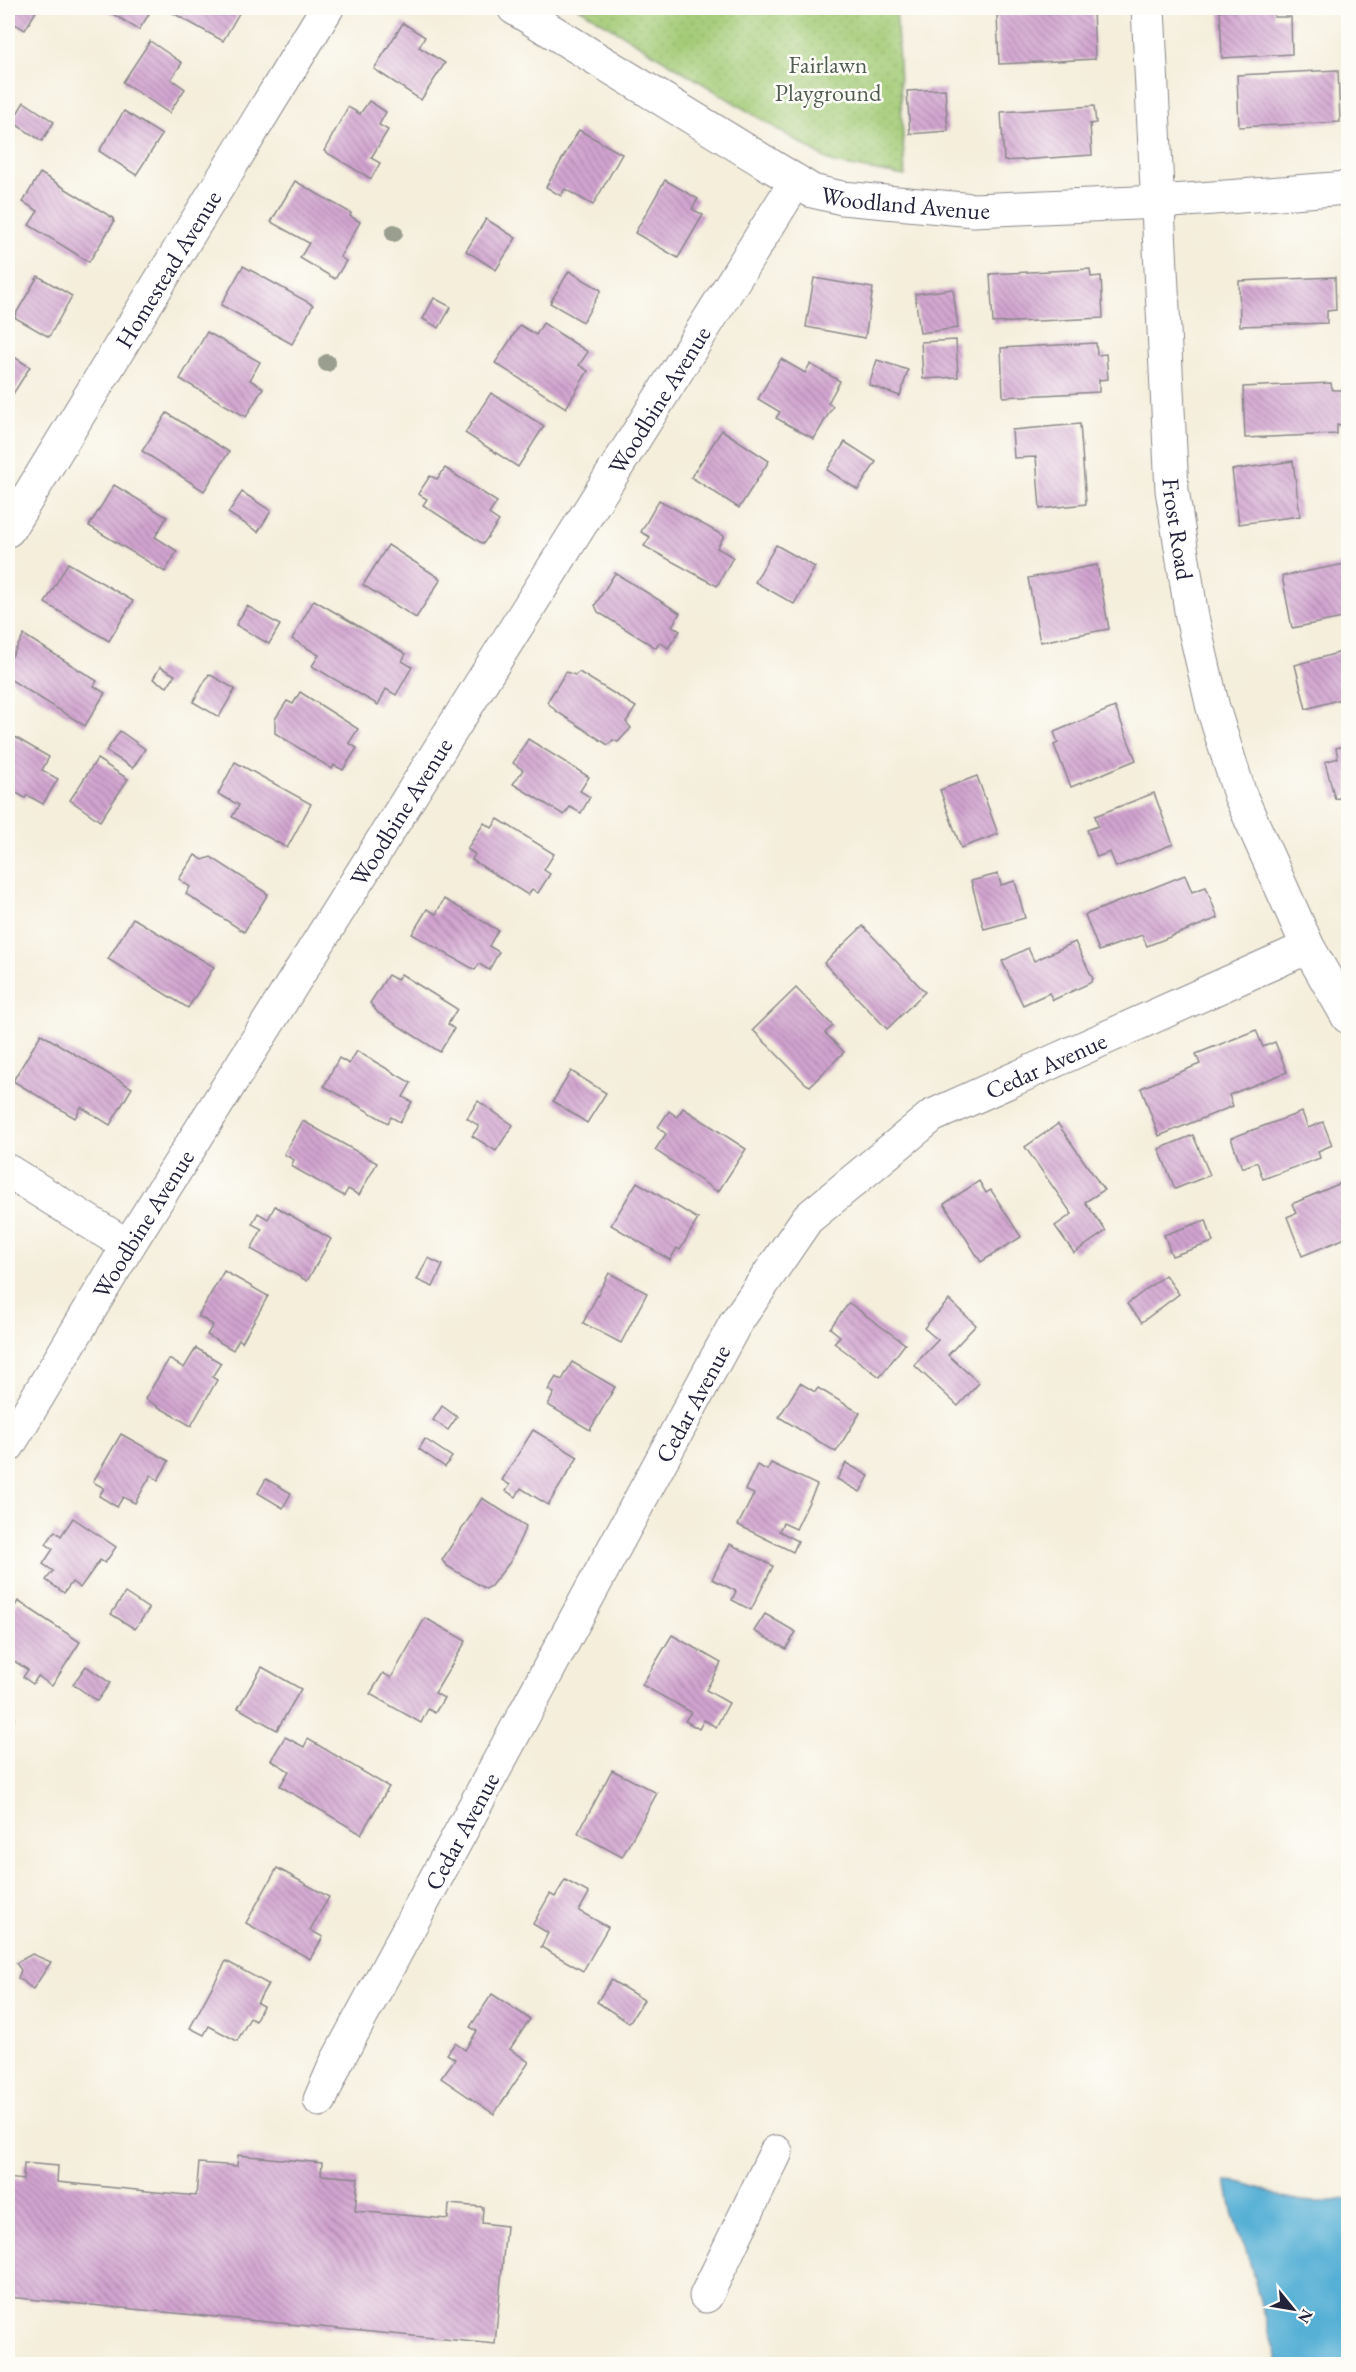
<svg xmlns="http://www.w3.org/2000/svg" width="1356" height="2372" font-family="'EB Garamond',serif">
	<defs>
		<pattern id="park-dots" width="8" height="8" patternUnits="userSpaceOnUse" patternTransform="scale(1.5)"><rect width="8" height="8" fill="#a3cb76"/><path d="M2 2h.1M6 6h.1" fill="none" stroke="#8cae67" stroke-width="1.8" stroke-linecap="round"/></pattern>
		<pattern id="building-back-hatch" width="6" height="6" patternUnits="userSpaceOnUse" patternTransform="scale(1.5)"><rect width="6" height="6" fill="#d2a4d0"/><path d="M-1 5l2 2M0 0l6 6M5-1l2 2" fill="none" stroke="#aa85aa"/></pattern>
	</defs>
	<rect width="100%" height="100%" fill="#fdfcf7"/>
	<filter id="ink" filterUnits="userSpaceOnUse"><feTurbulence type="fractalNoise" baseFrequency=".0167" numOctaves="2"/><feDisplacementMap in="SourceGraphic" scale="12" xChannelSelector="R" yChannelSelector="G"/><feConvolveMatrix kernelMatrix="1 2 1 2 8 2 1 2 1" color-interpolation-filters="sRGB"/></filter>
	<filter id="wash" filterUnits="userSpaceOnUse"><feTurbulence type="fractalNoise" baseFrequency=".008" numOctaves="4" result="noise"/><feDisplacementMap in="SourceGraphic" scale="24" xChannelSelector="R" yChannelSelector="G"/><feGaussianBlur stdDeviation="1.35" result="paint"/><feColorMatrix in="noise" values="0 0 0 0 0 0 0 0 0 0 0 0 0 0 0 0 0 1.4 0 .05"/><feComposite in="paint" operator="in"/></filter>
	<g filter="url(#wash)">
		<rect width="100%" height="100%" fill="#f4eedb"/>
		<polygon fill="url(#park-dots)" stroke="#627658" stroke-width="1.5" points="579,8 896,8 905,176 833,163"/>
		<path fill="#57b0d5" stroke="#3c6988" stroke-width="1.5" d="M1226,2181c20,0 39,10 58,16 20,6 44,7 64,1v166h-69l-14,-44 -16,-61 -16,-43z"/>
		<g id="blocks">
			<g fill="url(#building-back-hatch)">
				<polygon points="8,8 38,8 25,30 8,20"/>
				<polygon points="110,8 138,8 149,14 139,30 108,11"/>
				<polygon points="164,8 242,8 223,41"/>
				<polygon points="1220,8 1274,8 1274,17 1291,17 1292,54 1222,58"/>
				<polygon points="1093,10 1095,59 999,64 997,15"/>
				<polygon points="403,23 425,37 419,47 445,63 421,100 374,69"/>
				<polygon points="150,41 182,63 171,79 185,89 169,113 123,82"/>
				<polygon points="1338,70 1340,122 1239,127 1237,75"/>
				<polygon points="945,89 948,131 910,134 907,91"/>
				<polygon points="369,101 386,112 379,125 388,130 371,158 380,163 371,179 324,151 348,107 360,114"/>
				<polygon points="24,102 54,122 42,141 12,122"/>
				<polygon points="1094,106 1096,123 1090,124 1092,155 1004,161 1001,112"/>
				<polygon points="124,111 162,135 136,175 99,151"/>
				<polygon points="579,130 622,154 593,205 565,189 561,196 546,187"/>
				<polygon points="40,173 113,218 114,222 89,262 29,225 38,211 23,202"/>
				<polygon points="665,180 698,199 692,209 703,215 678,258 635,233"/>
				<polygon points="295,181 351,213 350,216 360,222 340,257 346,261 335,279 300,258 309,243 271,222"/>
				<polygon points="486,219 516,238 496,270 466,251"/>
				<polygon points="243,266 313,305 292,344 221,305"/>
				<polygon points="1090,269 1091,277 1101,276 1103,318 993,323 990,274"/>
				<polygon points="569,271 601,290 583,322 550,303"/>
				<polygon points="38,276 72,296 49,337 14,317"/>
				<polygon points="1335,277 1336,310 1327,311 1327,323 1240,326 1239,281"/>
				<polygon points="814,278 873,288 865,338 806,327"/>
				<polygon points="953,289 958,328 920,333 915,294"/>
				<polygon points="434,298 451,307 439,328 423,319"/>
				<polygon points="543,323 588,352 579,365 588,371 566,408 495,363 520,325 536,335"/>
				<polygon points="207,332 260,362 250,380 263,388 246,417 180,379"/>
				<polygon points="956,340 958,377 923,379 921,342"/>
				<polygon points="1096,343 1097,355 1106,354 1108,379 1099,380 1099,392 1003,397 1001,348"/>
				<polygon points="8,353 30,367 8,402"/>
				<polygon points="781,359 805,373 810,364 840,381 828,403 833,406 814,439 776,418 780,412 758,399"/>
				<polygon points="877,360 908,370 900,396 869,385"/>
				<polygon points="1331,383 1332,390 1342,390 1343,424 1337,425 1337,434 1245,438 1243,387"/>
				<polygon points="491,393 544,426 518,467 465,433"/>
				<polygon points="167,413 229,452 204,491 142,451"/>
				<polygon points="1080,424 1086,504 1040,509 1036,457 1014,458 1012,430"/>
				<polygon points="722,430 769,461 739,508 691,477"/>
				<polygon points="845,442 876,462 858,490 827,470"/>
				<polygon points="1293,461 1300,516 1239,524 1232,470"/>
				<polygon points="445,468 497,502 489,514 499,521 483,544 423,505 427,499 418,494 430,476 437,479"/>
				<polygon points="114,485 167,517 155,537 177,551 165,572 89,526"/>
				<polygon points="242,492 271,511 258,532 228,513"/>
				<polygon points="659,500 724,536 717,548 733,557 717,586 644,546 650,537 641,532"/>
				<polygon points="388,545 441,579 416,618 363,585"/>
				<polygon points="776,545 815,567 794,604 755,582"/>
				<polygon points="68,563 133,601 109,641 45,603"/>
				<polygon points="1345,564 1347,571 1348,571 1348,617 1292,628 1282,576"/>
				<polygon points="1097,565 1109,629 1040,642 1028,578"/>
				<polygon points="615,573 680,613 672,626 680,631 668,648 660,642 656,648 598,612 595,605"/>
				<polygon points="314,600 406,654 402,661 412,667 396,695 386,689 378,705 312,666 319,655 292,639"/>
				<polygon points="247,606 280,625 269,644 236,625"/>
				<polygon points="24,635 97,681 94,686 105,693 85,726 8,678 8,663"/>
				<polygon points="1348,650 1348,697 1306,709 1295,665"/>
				<polygon points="160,667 175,675 167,687 153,679"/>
				<polygon points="566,672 575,675 579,672 636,707 626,722 631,728 618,742 613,740 608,745 556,711 547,702"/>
				<polygon points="209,674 235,689 219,717 193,702"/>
				<polygon points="300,692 358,729 349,743 357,748 343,770 334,765 332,769 275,733 275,719 287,701 293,704"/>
				<polygon points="1115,707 1136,760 1071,787 1054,745 1058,743 1054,732"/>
				<polygon points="120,731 145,749 133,768 106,751"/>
				<polygon points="8,733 49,757 42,770 58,779 43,804 27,795 25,798 8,788"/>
				<polygon points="528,739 589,777 580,791 590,797 581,813 570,807 564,815 513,784 523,770 513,763"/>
				<polygon points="1348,745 1348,795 1335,799 1325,762 1338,758 1336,748"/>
				<polygon points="97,759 128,779 100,821 70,800"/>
				<polygon points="235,762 311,804 287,848 232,817 239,805 218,794"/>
				<polygon points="977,776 998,834 961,848 940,790"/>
				<polygon points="1154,793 1173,844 1116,867 1110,852 1097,857 1087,830 1098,826 1095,816"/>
				<polygon points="498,819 554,854 544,870 550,874 538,893 532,889 528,895 472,860 475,854 467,849 484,823 492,828"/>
				<polygon points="195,855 203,860 211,857 268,894 244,932 186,894 190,887 179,879"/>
				<polygon points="998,874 1001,885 1015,881 1025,918 984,929 971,881"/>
				<polygon points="1185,875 1192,892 1206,887 1218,918 1147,946 1142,935 1099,951 1085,915"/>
				<polygon points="444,899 498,930 489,946 499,952 489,970 479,964 475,970 412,934 427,909 436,914"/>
				<polygon points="133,918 214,967 188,1008 108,959"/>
				<polygon points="863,926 925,992 887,1029 824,963"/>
				<polygon points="1075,942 1093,979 1090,983 1053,1000 1049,993 1023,1005 1002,961 1028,948 1034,961"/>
				<polygon points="401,974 457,1009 448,1024 454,1029 440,1052 378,1013 370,1003 388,975 397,980"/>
				<polygon points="796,988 833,1026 825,1033 844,1052 810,1086 806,1084 753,1030"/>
				<polygon points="1256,1030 1263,1047 1275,1042 1287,1072 1229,1095 1233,1106 1159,1136 1141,1088 1200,1064 1196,1054"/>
				<polygon points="41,1034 132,1088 110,1125 81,1107 75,1118 13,1081"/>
				<polygon points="357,1051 411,1083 403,1097 412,1102 400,1122 391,1117 388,1123 324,1086 339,1058 349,1064"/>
				<polygon points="571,1071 606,1093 587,1123 553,1101"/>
				<polygon points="478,1101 513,1125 496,1151 472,1136 479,1126 467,1118"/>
				<polygon points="683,1108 746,1149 718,1192 655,1150 666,1134 658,1127 669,1111 677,1117"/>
				<polygon points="1302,1112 1308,1128 1323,1122 1332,1145 1318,1151 1320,1158 1263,1179 1257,1162 1242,1168 1231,1138"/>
				<polygon points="303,1121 377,1163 359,1195 348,1189 344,1196 291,1166 294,1160 284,1154"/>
				<polygon points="1058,1124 1104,1190 1085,1202 1106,1231 1074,1253 1055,1226 1072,1214 1025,1147"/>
				<polygon points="1193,1135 1210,1175 1175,1189 1159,1149"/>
				<polygon points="1348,1180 1348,1237 1302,1256 1287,1217 1296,1213 1292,1204"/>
				<polygon points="979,1181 986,1193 991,1190 1021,1237 981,1262 944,1204"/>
				<polygon points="637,1182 698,1219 680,1250 677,1248 670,1260 611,1225"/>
				<polygon points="275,1206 331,1239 307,1281 251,1249 262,1229 252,1224 258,1213 268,1219"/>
				<polygon points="1206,1220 1213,1242 1172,1256 1164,1235"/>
				<polygon points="428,1258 443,1265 433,1287 417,1280"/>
				<polygon points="224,1271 268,1296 242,1342 239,1339 233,1350 207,1335 213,1325 198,1316"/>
				<polygon points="609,1273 647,1293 621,1343 583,1323"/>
				<polygon points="1165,1275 1179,1294 1142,1322 1127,1304"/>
				<polygon points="949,1300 976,1325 948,1355 979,1383 958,1406 914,1365 938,1340 924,1328"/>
				<polygon points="849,1303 905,1344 880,1377 834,1343 840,1336 830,1328"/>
				<polygon points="196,1348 221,1363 212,1377 217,1380 191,1426 145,1399 169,1359 184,1368"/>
				<polygon points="572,1362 615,1387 590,1430 548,1405 554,1393 548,1390 556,1377 562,1380"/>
				<polygon points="800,1383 815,1392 818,1388 860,1413 836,1452 779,1417"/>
				<polygon points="442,1406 457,1417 448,1430 433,1420"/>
				<polygon points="533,1430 578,1457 548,1505 521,1488 516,1497 506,1491 510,1485 502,1480"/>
				<polygon points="121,1434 169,1461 158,1480 151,1475 135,1503 123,1497 117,1507 99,1496 104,1488 93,1482"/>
				<polygon points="425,1439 452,1457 445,1467 419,1449"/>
				<polygon points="771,1463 817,1485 796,1529 783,1523 779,1531 798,1541 793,1552 738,1525 754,1494 745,1490 757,1465 767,1470"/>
				<polygon points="846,1463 869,1476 860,1492 837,1479"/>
				<polygon points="266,1479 291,1493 283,1508 258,1493"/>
				<polygon points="482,1498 526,1526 510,1562 491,1586 486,1589 447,1566 442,1560"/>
				<polygon points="73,1518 116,1547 105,1563 100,1560 80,1588 72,1582 64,1593 46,1580 53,1571 43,1564 53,1549 46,1544 55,1531 61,1536"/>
				<polygon points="730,1544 773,1566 751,1610 732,1600 736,1591 712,1579"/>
				<polygon points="125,1593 149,1609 135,1629 111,1614"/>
				<polygon points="18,1601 80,1642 52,1686 38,1676 33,1684 23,1677 28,1670 8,1657 8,1618"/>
				<polygon points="765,1614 796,1632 786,1649 754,1631"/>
				<polygon points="425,1618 466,1641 435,1693 444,1698 435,1713 428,1709 421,1723 370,1694 383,1673 391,1678"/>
				<polygon points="672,1635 721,1663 706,1690 729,1703 716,1727 704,1720 699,1729 685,1721 691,1712 642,1685"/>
				<polygon points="86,1666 110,1683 97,1701 73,1684"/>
				<polygon points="262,1667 301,1689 277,1730 238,1708"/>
				<polygon points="8,1710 13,1713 14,1720 8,1731"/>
				<polygon points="285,1737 304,1747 308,1739 389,1787 361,1834 280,1786 289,1771 271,1760"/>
				<polygon points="612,1770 657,1793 622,1857 578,1833"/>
				<polygon points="277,1868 329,1897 310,1930 323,1937 310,1959 246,1923"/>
				<polygon points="565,1880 589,1893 579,1911 608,1927 583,1971 541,1947 548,1933 533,1924 550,1894 555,1897"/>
				<polygon points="32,1954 51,1962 33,1989 18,1978 21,1970 16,1963"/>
				<polygon points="226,1961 268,1984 257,2003 263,2006 255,2021 250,2018 237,2041 209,2026 204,2035 190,2028"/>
				<polygon points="611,1980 644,2000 629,2023 597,2002"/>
				<polygon points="492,1994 530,2019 510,2049 529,2062 494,2114 441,2078 455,2059 447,2054 455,2043 465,2050 477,2031 470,2027"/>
				<polygon points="238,2155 322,2163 321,2175 358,2178 355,2211 448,2219 449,2204 483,2207 482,2223 506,2226 495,2344 8,2297 8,2178 23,2180 24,2163 58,2166 57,2182 196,2196 199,2163 237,2166"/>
			</g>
		</g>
	</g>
	<g filter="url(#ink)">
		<use href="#blocks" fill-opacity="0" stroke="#8b888b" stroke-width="1.5"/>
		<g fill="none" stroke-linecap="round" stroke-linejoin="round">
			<g stroke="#8b888b" stroke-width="35">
				<g id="minor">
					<path id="s1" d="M514,8l298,183 30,7 132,12 185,-8 189,-14"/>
					<path id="s2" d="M8,530l319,-522"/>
					<polyline points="8,1171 128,1246"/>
					<path id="s3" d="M8,1446l120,-200 668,-1065"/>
					<path id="s4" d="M320,2100l16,-37 399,-739 72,-105 125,-103 376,-169"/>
					<polyline points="706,2296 776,2152"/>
				</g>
			</g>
			<g stroke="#8b888b" stroke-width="35">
				<g id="major">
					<path id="s5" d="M1148,8l24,482 20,127 21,91 27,87 68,152 40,70"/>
				</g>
			</g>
			<use href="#minor" stroke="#fff" stroke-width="33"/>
			<use href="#major" stroke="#fff" stroke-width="33"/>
		</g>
		<g fill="#999e8f">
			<circle cx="394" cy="233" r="9"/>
			<circle cx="327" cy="363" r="9"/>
		</g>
	</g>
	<g text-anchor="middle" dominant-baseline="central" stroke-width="5" stroke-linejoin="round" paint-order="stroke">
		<g font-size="24" fill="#4f5d50" stroke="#fdfcf7">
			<text x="828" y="64">Fairlawn<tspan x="828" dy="28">Playground</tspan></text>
		</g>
		<g font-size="24" fill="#22223b" stroke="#fdfcf7">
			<text stroke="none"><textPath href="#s1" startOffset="444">Woodland Avenue</textPath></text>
			<text stroke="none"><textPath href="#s2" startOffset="306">Homestead Avenue</textPath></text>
			<text stroke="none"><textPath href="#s3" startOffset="1232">Woodbine Avenue</textPath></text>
			<text stroke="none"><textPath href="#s5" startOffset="522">Frost Road</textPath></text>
			<text stroke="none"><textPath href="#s3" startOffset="746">Woodbine Avenue</textPath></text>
			<text stroke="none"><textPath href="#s4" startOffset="1294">Cedar Avenue</textPath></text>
			<text stroke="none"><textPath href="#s3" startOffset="260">Woodbine Avenue</textPath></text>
			<text stroke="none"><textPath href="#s4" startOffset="790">Cedar Avenue</textPath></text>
			<text stroke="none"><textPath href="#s4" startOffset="304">Cedar Avenue</textPath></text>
		</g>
	</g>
	<rect width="1356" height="2372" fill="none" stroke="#fdfcf7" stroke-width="30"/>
	<g transform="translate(1293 2309) rotate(120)" stroke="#fdfcf7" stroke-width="4.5" paint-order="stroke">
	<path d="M0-4.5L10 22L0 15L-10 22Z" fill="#22223b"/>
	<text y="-9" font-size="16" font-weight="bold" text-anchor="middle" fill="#22223b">N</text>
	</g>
</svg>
